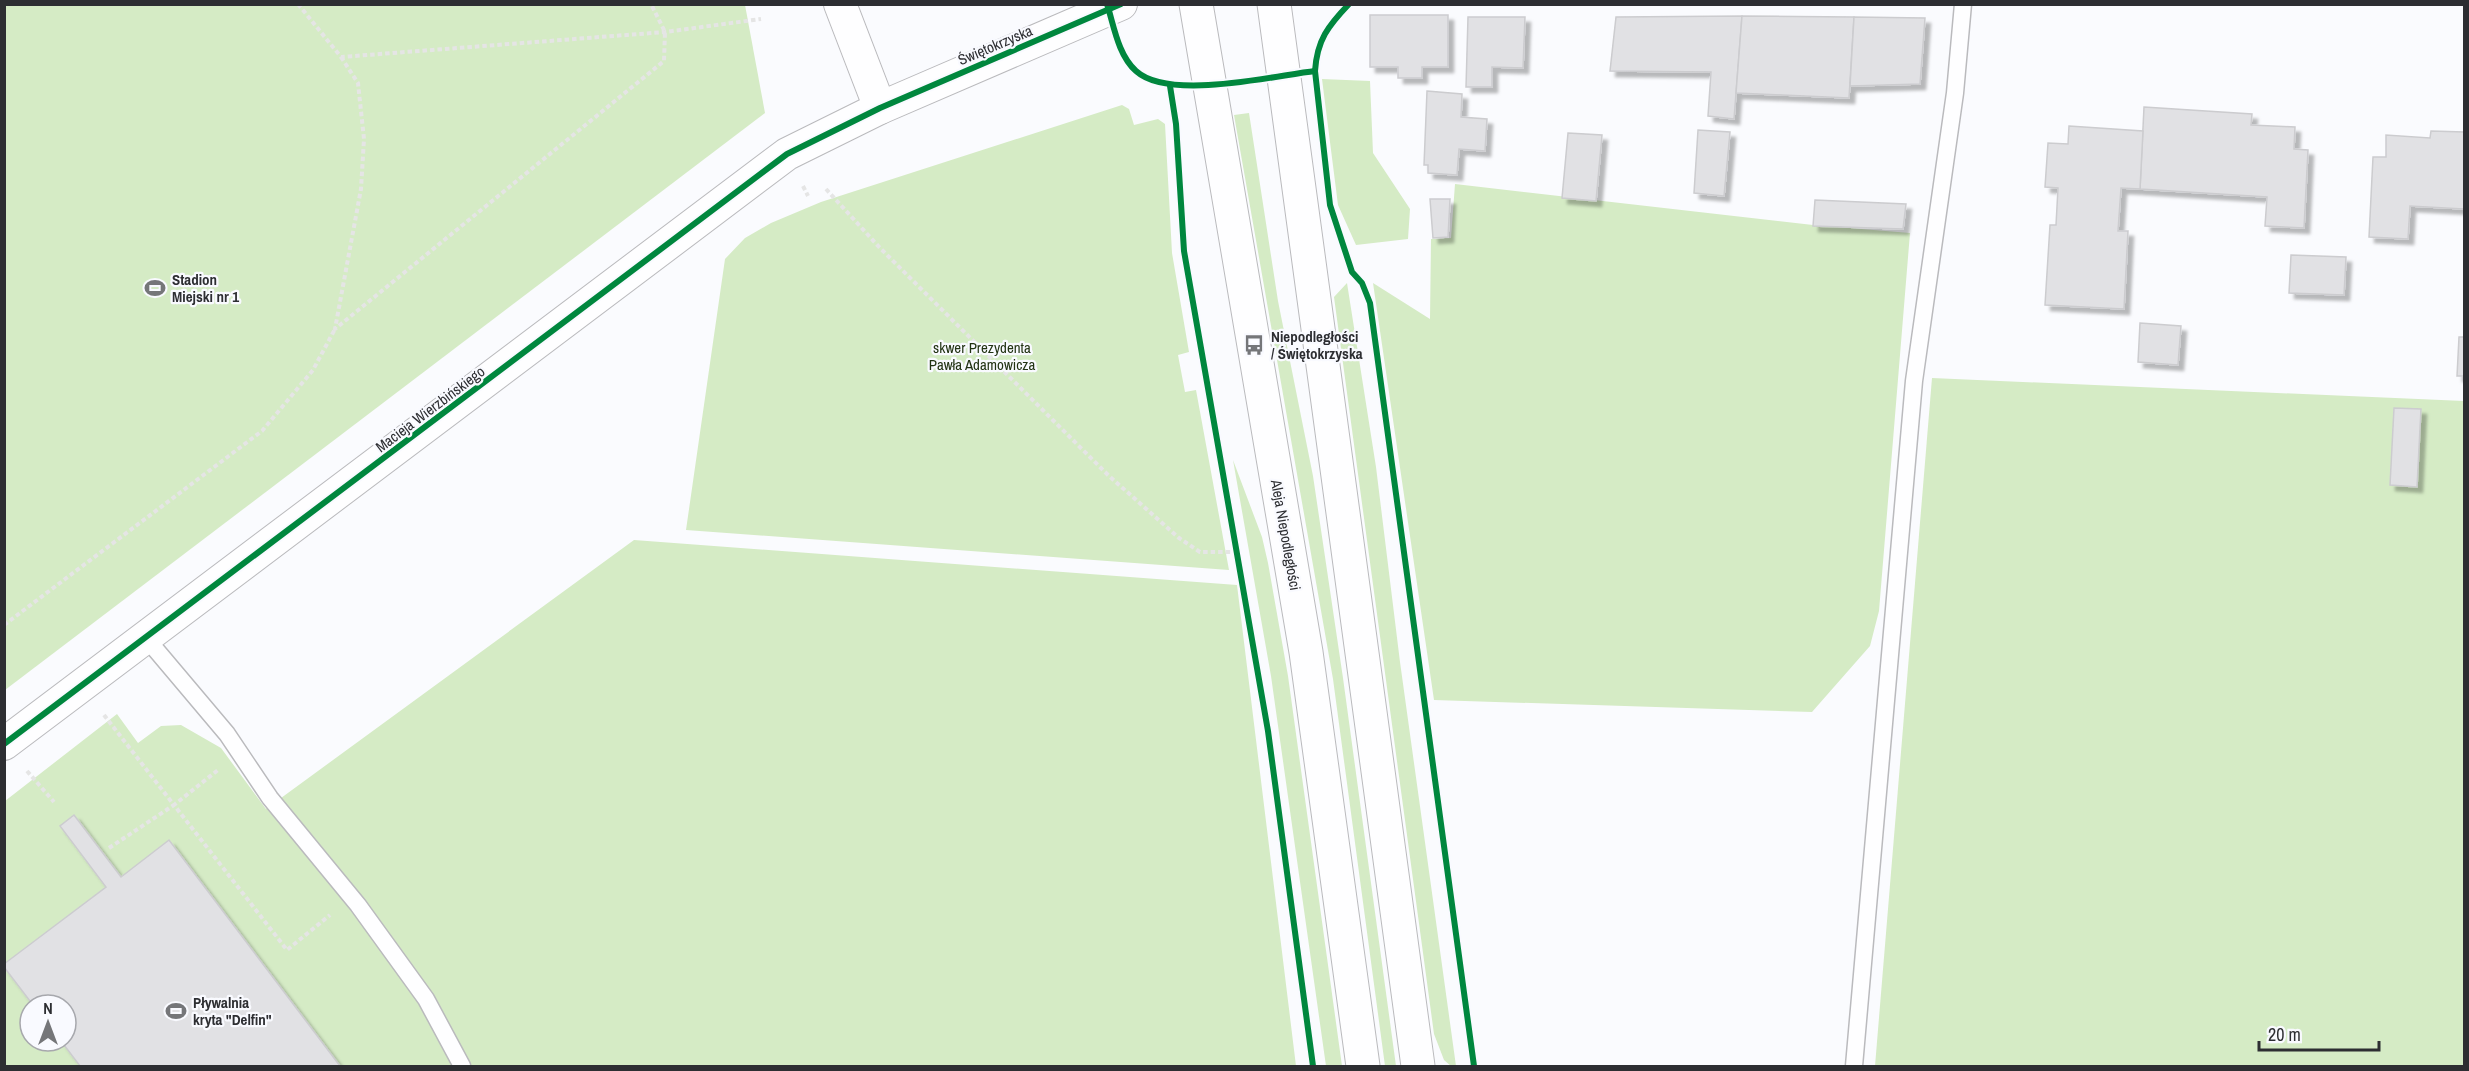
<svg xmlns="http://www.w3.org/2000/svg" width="2469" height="1071" font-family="'Archivo Narrow',sans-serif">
	<defs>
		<filter id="shadow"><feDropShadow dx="5.5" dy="5.5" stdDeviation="1.5" flood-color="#0004"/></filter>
	</defs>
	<rect width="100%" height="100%" fill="#fafbfe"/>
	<g fill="#d5ebc5" fill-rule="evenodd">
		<polygon points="4,5 745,5 765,113 5,690"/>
		<polygon points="1322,79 1370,81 1373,153 1410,209 1408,239 1356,245 1338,205"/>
		<polygon points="1122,105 1129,109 1134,125 1158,119 1165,124 1172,253 1189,352 1178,355 1185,392 1196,390 1229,570 686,530 725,259 745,238 771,223 821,202"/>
		<polygon points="1249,113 1278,301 1313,476 1343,678 1396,1066 1385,1066 1333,679 1234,115"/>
		<polygon points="1455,184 1813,225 1910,233 1879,611 1870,646 1812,712 1434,700 1373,283 1430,319 1431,239 1451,238"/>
		<polygon points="1347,283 1376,467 1400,662 1456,1066 1451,1066 1444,1060 1434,1034 1334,297"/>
		<polygon points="1932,378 2464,401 2464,1066 1875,1066"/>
		<polygon points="1233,460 1262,537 1268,563 1288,676 1342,1066 1326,1066 1271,676"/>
		<path d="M634,540l603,45 59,481h-1291v-265l112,-87 21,29 23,-17 20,-1 40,23 45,61zM30,1005h36v36h-36z"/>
	</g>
	<g fill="#e1e1e4" stroke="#cccccf" stroke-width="1.5" filter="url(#shadow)">
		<polygon points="1370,15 1448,15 1448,67 1422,67 1422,78 1398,78 1398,67 1370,67"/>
		<polygon points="1742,16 1734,119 1708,116 1711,72 1610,71 1616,17"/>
		<polygon points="1742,16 1854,17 1849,98 1736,93"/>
		<polygon points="1468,17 1525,17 1523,68 1492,67 1492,87 1466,87"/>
		<polygon points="1854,17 1925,18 1920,84 1850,86"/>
		<polygon points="1427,91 1462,94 1461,117 1487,119 1485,151 1459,149 1457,175 1428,173 1428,165 1424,165"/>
		<polygon points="2144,107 2252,114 2251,125 2295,127 2294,149 2308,150 2304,228 2265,226 2267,197 2140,189"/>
		<polygon points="2069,126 2143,131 2140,189 2121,188 2118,231 2128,231 2124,309 2045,305 2050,225 2056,225 2058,188 2045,187 2048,143 2068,144"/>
		<polygon points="1698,130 1730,132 1724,196 1694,193"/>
		<polygon points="2431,131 2464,132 2464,209 2410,206 2408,239 2369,237 2373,157 2386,157 2386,135 2430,138"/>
		<polygon points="1568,133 1602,135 1596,201 1562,198"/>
		<polygon points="1430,199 1450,199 1448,237 1433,238"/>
		<polygon points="1815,200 1906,204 1903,229 1813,226"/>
		<polygon points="2291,255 2346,257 2344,295 2289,293"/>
		<polygon points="2140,323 2181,326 2178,365 2138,362"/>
		<polygon points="2459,337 2464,337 2464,376 2457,376"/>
		<polygon points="2394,408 2421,409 2417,487 2390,485"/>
		<polygon points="74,815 121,877 169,840 340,1066 80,1066 61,1041 66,1041 66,1005 33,1005 4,967 4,964 106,887 60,826"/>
	</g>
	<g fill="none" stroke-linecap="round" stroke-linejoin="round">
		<g stroke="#bababd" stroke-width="19">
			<g id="service">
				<polyline points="146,638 227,734 270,798 358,905 426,999 462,1066"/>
				<polyline points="1854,1066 1914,381 1955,93 1963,4"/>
			</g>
		</g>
		<g stroke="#bababd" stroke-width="34">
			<g id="minor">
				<polyline points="840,4 880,108"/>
				<polyline points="4,744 787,154 880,108 1121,4"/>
			</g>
		</g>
		<g stroke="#bababd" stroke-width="35">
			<g id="tertiary">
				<polyline points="1196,4 1306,652 1363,1066"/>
				<polyline points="1274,4 1418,1066"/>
			</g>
		</g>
		<g stroke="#e5e5e5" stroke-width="4" stroke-dasharray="4.5 3" stroke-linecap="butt">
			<polyline points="298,4 341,57 665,32 761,19"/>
			<polyline points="341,57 358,83 364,139 361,189 335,329 664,61 665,32 651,4"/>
			<polyline points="803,186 808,196"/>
			<polyline points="826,189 880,248 1108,475 1179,538 1200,552 1237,552"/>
			<polyline points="4,625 262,431 313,370 335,329"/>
			<polyline points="104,715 174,805 218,770"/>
			<polyline points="27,771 54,802"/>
			<polyline points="109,848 174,805 287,950 330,915"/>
		</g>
		<use href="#service" stroke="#fefeff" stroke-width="16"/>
		<use href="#minor" stroke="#fefeff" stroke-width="32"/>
		<use href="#tertiary" stroke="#fefeff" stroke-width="33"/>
		<g stroke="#f9faff" stroke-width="10">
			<g id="cycleway">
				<path d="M1107,4c7,22 11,51 29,67 33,30 136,5 179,0"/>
				<path d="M1349,4c-21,22 -32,36 -34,67l15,134 22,67 10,11 8,20 104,763"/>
				<polyline points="1170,86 1176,124 1184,251 1268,731 1313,1066"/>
				<polyline points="4,744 787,154 880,108 1121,4"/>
			</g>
		</g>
		<use href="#cycleway" stroke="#00873e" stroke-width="6"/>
	</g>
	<defs>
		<g id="stadium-bare" transform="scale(1.62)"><path d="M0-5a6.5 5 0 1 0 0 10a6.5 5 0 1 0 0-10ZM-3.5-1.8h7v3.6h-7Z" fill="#757679" stroke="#f9faff" stroke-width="2.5" paint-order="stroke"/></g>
		<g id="bus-bare" transform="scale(1.62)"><path d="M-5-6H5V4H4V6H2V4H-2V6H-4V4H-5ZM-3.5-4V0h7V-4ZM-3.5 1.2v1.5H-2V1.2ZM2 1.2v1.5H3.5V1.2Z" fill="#757679" stroke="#f9faff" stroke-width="2.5" paint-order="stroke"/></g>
	</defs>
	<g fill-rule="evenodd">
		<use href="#stadium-bare" x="155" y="288"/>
		<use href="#bus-bare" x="1254" y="345"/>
		<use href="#stadium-bare" x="176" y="1011"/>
	</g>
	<g text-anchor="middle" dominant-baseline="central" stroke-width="4.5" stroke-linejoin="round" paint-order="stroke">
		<g font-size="15" fill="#2d2e32" stroke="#f9faff">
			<text transform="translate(995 45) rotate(-23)">Świętokrzyska</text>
			<text transform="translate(430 409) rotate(-37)">Macieja Wierzbińskiego</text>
			<text transform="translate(1286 535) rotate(80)">Aleja Niepodległości</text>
		</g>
		<g font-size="15" font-weight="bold" fill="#2d2e32" stroke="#f9faff" text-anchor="start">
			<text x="172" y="279">Stadion<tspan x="172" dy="17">Miejski nr 1</tspan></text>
			<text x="1271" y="336">Niepodległości<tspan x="1271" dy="17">/ Świętokrzyska</tspan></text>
			<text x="193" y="1002">Pływalnia<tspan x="193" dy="17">kryta "Delfin"</tspan></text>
		</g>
		<g font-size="15" fill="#223313" stroke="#f9faff">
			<text x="982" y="347">skwer Prezydenta<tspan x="982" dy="17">Pawła Adamowicza</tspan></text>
		</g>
	</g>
	<rect width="2469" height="1071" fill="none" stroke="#2d2e32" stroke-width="12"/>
	<g transform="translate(48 1023)"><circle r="28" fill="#f9faff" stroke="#a7a8ad" stroke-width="1.5"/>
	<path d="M0-4.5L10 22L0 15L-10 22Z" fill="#757679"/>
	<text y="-9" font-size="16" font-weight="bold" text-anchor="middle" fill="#2d2e32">N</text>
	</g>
	<path d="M2259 1041v9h120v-9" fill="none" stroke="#2d2e32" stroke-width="3"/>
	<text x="2268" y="1041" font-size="18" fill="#2d2e32" stroke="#f9faff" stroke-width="4.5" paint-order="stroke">20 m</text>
</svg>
